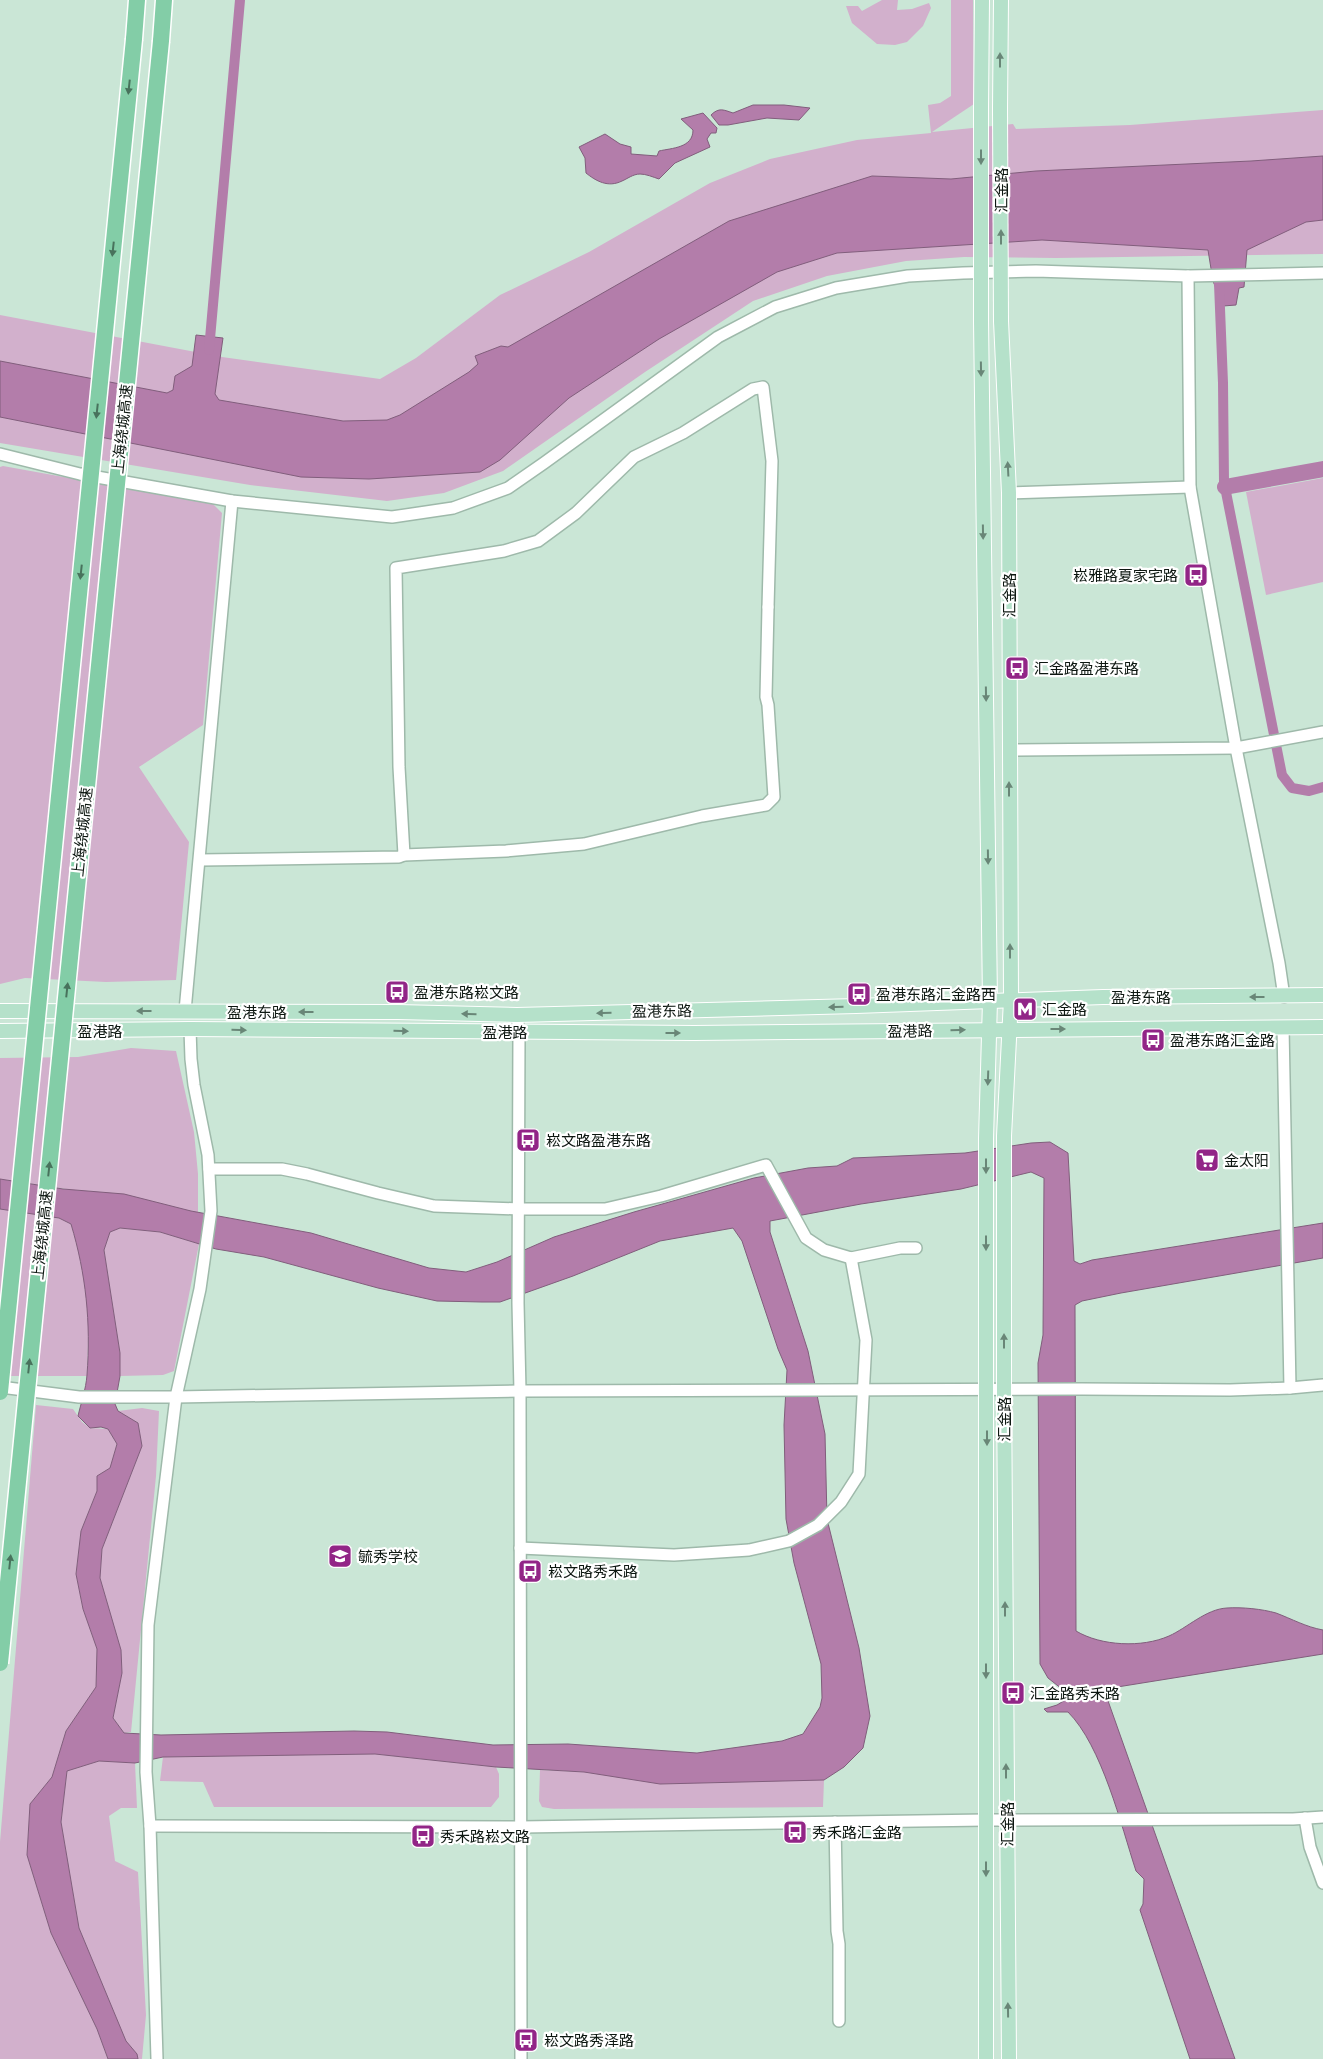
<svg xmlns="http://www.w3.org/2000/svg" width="1323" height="2059" font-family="Manrope,'Noto Sans SC',sans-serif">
	<rect width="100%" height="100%" fill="#cae6d6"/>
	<g fill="#d2b0cc">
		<polygon points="882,0 905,0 898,0 897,10 912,9 929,3 931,8 923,26 907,42 895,45 877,44 852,23 846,6 858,6 862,11"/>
		<polygon points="951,0 973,0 974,104 932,132 1013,124 1016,129 1130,125 1323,110 1323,254 1056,258 964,257 906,261 827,276 753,301 645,372 503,471 444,493 387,501 250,485 0,443 0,315 222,357 380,379 416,358 500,295 589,252 710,183 770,159 857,140 931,133 928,105 940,103 951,96"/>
		<polygon points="3,466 213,504 222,513 203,725 139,767 189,842 176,980 106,982 25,978 0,984 0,467"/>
		<polygon points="1323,478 1323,582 1266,595 1246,492"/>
		<polygon points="131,1048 176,1051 194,1132 198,1174 198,1213 86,1192 0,1179 0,1058 78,1057"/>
		<polygon points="0,1209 59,1218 71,1224 78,1248 89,1306 87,1376 0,1376"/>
		<polygon points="119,1228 160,1232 199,1244 174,1371 163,1375 120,1376 120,1353 104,1250 110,1232"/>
		<polygon points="36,1405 73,1409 82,1422 90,1428 108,1429 117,1444 110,1468 97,1476 97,1491 81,1531 76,1573 83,1609 97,1649 96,1687 66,1731 52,1777 30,1804 27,1855 51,1933 97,2029 108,2059 0,2059 0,1842"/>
		<polygon points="142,1408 159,1411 156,1476 131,1732 124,1733 113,1718 122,1673 121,1650 100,1578 102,1549 142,1446 138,1423 118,1411"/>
		<polygon points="375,1754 496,1767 499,1774 499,1797 491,1807 214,1807 203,1782 160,1781 163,1757"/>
		<polygon points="99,1761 135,1763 137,1808 121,1808 109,1816 115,1861 138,1872 146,2015 142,2059 133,2059 79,1928 61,1822 67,1771"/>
		<polygon points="540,1770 765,1780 824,1780 823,1807 554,1809 542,1807 539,1801"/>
	</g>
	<g fill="#b37daa" stroke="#815e7c" fill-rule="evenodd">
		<path d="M753,105h31l26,3 -11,12 -32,-2 -39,7h-9l-8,-10c8,-8 13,-5 22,-2z"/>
		<path d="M703,113l14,15 -1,5h-5l-4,6 3,8 -35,16 -16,16c-6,-2 -13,-5 -19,-5 -7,0 -13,5 -18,7 -14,7 -26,0 -36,-8l-1,-15 -6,-11 26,-13 15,10 11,3v7l26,2 2,-5c13,-3 34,-3 34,-21l-12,-11z"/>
		<polygon points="1323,156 1323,220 1306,222 1247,250 1244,287 1239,288 1236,305 1223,306 1213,281 1208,250 1042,240 837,253 777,272 659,339 569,398 500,460 480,472 369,479 301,477 0,417 0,361 167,393 173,390 175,376 192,366 196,335 223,338 215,394 219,400 343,421 387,420 400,415 469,372 478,364 475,356 501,346 508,347 729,221 872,176 951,179 1036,171 1251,161"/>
		<path d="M1050,1142l18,11 6,108 6,3 12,-4 231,-37v35l-202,35 -39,8 -7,4 1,326c25,15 66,17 93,5 18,-8 37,-27 58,-28 15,-1 35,1 49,5 16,6 30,14 47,17v24l-212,34 -4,10 128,361h-45l-50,-149 3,-6 1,-25 -8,-8c-15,-46 -34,-125 -68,-159h-21l-3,-3 13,-4 10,-6v-6l-19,-15 -8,-14 -2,-301 5,-28 1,-157 -13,-6 -70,17 -100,15 -91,17v11l38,119 17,83 2,85 32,129 11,68 -7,32 -19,19 -20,13 -164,4 -76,-12 -88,-5 -121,-13 -212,3 -28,6 -36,-2 -32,10 -6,51 18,106 47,113 11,13 1,5h-30l-11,-30 -46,-96 -24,-78 3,-51 22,-27 14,-46 30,-44 1,-38 -14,-40 -7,-35 5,-43 16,-40v-15l13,-8 7,-24 -9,-15 -7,-2 -11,1 -12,-12c3,-13 8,-27 9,-41 4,-52 -1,-101 -16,-151l-12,-6 -59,-9v-30l63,10 61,5 67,17 120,22 118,35 37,4 31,-10 57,-25 80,-25 120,-34 54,-10 29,-2 16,-8 112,-5 66,-10zM120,1228l40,4 56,17 48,8 114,31 59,13 45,1h18l73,-26 87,-35 73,-13 9,13 36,108 9,21 -3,55 2,94 8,44 27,101 1,34 -2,9 -17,27 -21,7 -85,12 -129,-9 -75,1 -106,-13 -33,-1 -193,4 -37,-2 -11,-15 9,-45 -1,-23 -21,-72 2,-29 40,-103 -4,-23 -20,-12 -3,-7 5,-28v-23l-16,-103 6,-18z"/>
	</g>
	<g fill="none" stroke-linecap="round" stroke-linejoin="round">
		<g stroke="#b37daa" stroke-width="10">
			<polyline points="1219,284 1223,383 1224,482 1282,775 1292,788 1309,791 1323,787"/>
			<polyline points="209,350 240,0"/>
		</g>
		<polyline stroke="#b37daa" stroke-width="16" points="1225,487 1323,469"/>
		<g stroke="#9eb9aa" stroke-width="14">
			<g id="minor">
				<polyline points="1188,276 1190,487 1236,748 1279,963 1284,997"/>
				<polyline points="0,454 80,474 232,501 392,517 453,508 508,488 544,463 718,337 775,307 836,288 908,276 963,273 1036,271 1188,276 1323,273"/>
				<polyline points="1009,493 1190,487"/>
				<polyline points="1009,750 1236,748 1323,732"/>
				<polyline points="404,855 399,767 396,568 504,551 538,541 576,513 634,457 683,433 753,389 763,387 772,461 768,607"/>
				<polyline points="200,860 399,857 404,855 506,851 584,844 702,816 766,805 774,797 768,705 766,697 768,607"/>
				<polyline points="185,1011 232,501"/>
				<polyline points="517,1015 519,1032 518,1303 520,1391 521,2059"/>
				<polyline points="1283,1027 1290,1388"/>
				<polyline points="209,1169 282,1169 307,1174 378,1193 434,1206 520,1209 605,1209 661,1196 766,1165 806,1238 824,1250 851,1258 900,1248 916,1248"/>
				<polyline points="0,1387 79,1397 176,1397 520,1391 1082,1389 1230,1390 1290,1388 1323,1385"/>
				<polyline points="520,1548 674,1555 749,1550 789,1541 818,1525 841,1502 859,1474 866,1340 851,1258"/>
				<polyline points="1305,1818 1310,1847 1323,1883"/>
				<polyline points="835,1822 837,1931 839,1944 839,2021"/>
				<polyline points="150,1826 521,1827 986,1820 1293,1819 1323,1817"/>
				<polyline points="157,2059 150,1826 146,1772 148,1625 176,1397 200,1289 211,1211 208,1155 194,1085 191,1059 190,1029"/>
			</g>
		</g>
		<g stroke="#fff" stroke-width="16">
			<g id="major">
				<polyline points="981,108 982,0"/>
				<polyline points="1000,109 1001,0"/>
				<polyline points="981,321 990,1001 986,1139 986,2059"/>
				<polyline points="1001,321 1009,493 1011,1000 1004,1136 1004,1389 1009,2059"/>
				<polyline points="0,1011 398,1012 517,1015 856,1006 1103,997 1323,995"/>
				<polyline points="0,1031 190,1029 694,1033 1323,1027"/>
			</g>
		</g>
		<g stroke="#fff" stroke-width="19">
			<g id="highway">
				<polyline points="134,39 137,0"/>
				<polyline points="161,41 164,0"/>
			</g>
		</g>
		<use href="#minor" stroke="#fff" stroke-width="11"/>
		<use href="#major" stroke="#b5e1ca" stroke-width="14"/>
		<use href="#highway" stroke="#83cda7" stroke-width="16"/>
		<g stroke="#fff" stroke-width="16" stroke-linecap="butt">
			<g id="major-bridge">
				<polyline points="1000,109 1001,321"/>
				<polyline points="981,321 981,108"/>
			</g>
		</g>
		<g stroke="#fff" stroke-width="19" stroke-linecap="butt">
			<g id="highway-bridge">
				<polyline points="0,1392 134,39"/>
				<polyline points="0,1663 161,41"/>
			</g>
		</g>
		<use href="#major-bridge" stroke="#b5e1ca" stroke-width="14"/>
		<use href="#highway-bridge" stroke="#83cda7" stroke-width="16"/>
	</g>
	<defs><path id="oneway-solid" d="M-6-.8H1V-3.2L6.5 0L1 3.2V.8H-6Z" transform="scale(1.25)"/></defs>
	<g fill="#698677">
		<use href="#oneway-solid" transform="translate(1000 60) rotate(-90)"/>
		<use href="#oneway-solid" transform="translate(981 157) rotate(90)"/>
		<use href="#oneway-solid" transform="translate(1001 237) rotate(-90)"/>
		<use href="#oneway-solid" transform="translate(981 369) rotate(89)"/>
		<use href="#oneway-solid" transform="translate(1008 469) rotate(-93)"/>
		<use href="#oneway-solid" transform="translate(983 532) rotate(89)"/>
		<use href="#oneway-solid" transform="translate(986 694) rotate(89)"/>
		<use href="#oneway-solid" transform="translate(1009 789) rotate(-90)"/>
		<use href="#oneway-solid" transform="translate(988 857) rotate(89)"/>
		<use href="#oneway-solid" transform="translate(1010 951) rotate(-90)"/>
		<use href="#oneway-solid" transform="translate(1257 997) rotate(180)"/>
		<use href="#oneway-solid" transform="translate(836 1007) rotate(179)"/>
		<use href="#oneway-solid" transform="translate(144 1011) rotate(-180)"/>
		<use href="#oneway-solid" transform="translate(306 1012) rotate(-180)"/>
		<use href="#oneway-solid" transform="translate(604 1013) rotate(179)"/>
		<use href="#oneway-solid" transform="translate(469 1014) rotate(-179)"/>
		<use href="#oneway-solid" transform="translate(1058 1029)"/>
		<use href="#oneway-solid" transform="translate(239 1030) rotate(1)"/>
		<use href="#oneway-solid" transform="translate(958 1030) rotate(-1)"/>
		<use href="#oneway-solid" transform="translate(401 1031) rotate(1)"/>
		<use href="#oneway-solid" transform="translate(673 1033)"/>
		<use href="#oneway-solid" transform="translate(988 1078) rotate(92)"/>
		<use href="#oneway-solid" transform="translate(986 1166) rotate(90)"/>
		<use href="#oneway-solid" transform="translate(986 1243) rotate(90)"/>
		<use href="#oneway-solid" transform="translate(1004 1341) rotate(-90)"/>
		<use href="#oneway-solid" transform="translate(987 1438) rotate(90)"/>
		<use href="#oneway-solid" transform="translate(1005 1609) rotate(-90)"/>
		<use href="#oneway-solid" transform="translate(986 1671) rotate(90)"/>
		<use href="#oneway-solid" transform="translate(1006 1771) rotate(-90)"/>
		<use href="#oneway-solid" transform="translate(986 1869) rotate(90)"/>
		<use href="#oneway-solid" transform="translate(1008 2010) rotate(-91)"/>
	</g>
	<g fill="#48725c">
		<use href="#oneway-solid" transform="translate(129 87) rotate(96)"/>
		<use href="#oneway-solid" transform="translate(113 249) rotate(96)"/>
		<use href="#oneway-solid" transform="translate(97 411) rotate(96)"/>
		<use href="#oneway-solid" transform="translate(81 572) rotate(96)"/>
		<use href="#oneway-solid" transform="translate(67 990) rotate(-84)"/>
		<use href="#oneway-solid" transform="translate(49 1169) rotate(-84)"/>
		<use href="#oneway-solid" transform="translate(29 1366) rotate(-84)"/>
		<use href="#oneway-solid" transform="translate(10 1562) rotate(-84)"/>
	</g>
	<defs>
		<g id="bus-square" transform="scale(1.25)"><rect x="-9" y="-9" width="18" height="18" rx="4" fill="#922587" stroke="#fff"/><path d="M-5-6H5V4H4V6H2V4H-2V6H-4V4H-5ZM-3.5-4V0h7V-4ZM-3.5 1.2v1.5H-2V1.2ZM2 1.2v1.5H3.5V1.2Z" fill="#fff"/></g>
		<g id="metro-square" transform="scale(1.25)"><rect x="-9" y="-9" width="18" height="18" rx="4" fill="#922587" stroke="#fff"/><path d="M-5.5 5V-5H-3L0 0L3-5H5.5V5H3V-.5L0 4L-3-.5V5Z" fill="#fff"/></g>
		<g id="supermarket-square" transform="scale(1.25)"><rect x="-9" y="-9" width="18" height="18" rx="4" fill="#922587" stroke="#fff"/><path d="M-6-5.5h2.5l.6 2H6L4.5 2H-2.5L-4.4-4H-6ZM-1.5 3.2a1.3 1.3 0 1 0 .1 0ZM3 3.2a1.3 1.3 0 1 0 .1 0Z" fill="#fff"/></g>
		<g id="school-square" transform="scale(1.25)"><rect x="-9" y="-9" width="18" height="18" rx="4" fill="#922587" stroke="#fff"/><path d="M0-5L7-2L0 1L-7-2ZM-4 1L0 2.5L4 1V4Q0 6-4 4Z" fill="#fff"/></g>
	</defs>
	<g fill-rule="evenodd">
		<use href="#bus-square" x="1196" y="575"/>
		<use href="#bus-square" x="1017" y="668"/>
		<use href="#bus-square" x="397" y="992"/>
		<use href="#bus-square" x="859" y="994"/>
		<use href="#metro-square" x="1025" y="1009"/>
		<use href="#bus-square" x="1153" y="1040"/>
		<use href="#bus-square" x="528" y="1140"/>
		<use href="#supermarket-square" x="1207" y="1160"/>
		<use href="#school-square" x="340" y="1556"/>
		<use href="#bus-square" x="530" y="1571"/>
		<use href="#bus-square" x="1013" y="1693"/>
		<use href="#bus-square" x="795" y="1832"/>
		<use href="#bus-square" x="423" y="1836"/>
		<use href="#bus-square" x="526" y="2040"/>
	</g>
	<g text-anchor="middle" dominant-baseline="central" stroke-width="4.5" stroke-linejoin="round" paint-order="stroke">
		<g font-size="15" fill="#0d1711" stroke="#fff">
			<text transform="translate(1001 190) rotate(-90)">汇金路</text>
			<text transform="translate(122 429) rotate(-84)">上海绕城高速</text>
			<text transform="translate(1009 595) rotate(-90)">汇金路</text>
			<text transform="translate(82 832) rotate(-84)">上海绕城高速</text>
			<text x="1141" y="997">盈港东路</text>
			<text transform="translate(662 1011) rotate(-1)">盈港东路</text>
			<text x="257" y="1012">盈港东路</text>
			<text x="100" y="1031">盈港路</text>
			<text transform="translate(910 1031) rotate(-1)">盈港路</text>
			<text x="505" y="1032">盈港路</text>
			<text transform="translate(42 1235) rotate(-84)">上海绕城高速</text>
			<text transform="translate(1004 1419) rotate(-90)">汇金路</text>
			<text transform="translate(1007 1824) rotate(-90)">汇金路</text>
		</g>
		<g font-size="15" fill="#0d1711" stroke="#fff" text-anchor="start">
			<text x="1178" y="575" text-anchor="end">崧雅路夏家宅路</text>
			<text x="1034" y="668">汇金路盈港东路</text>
			<text x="414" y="992">盈港东路崧文路</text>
			<text x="876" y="994">盈港东路汇金路西</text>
			<text x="1042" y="1009">汇金路</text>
			<text x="1170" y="1040">盈港东路汇金路</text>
			<text x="546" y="1140">崧文路盈港东路</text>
			<text x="1224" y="1160">金太阳</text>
			<text x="358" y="1556">毓秀学校</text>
			<text x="548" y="1571">崧文路秀禾路</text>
			<text x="1030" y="1693">汇金路秀禾路</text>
			<text x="812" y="1832">秀禾路汇金路</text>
			<text x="440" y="1836">秀禾路崧文路</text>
			<text x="544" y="2040">崧文路秀泽路</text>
		</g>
	</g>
</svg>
